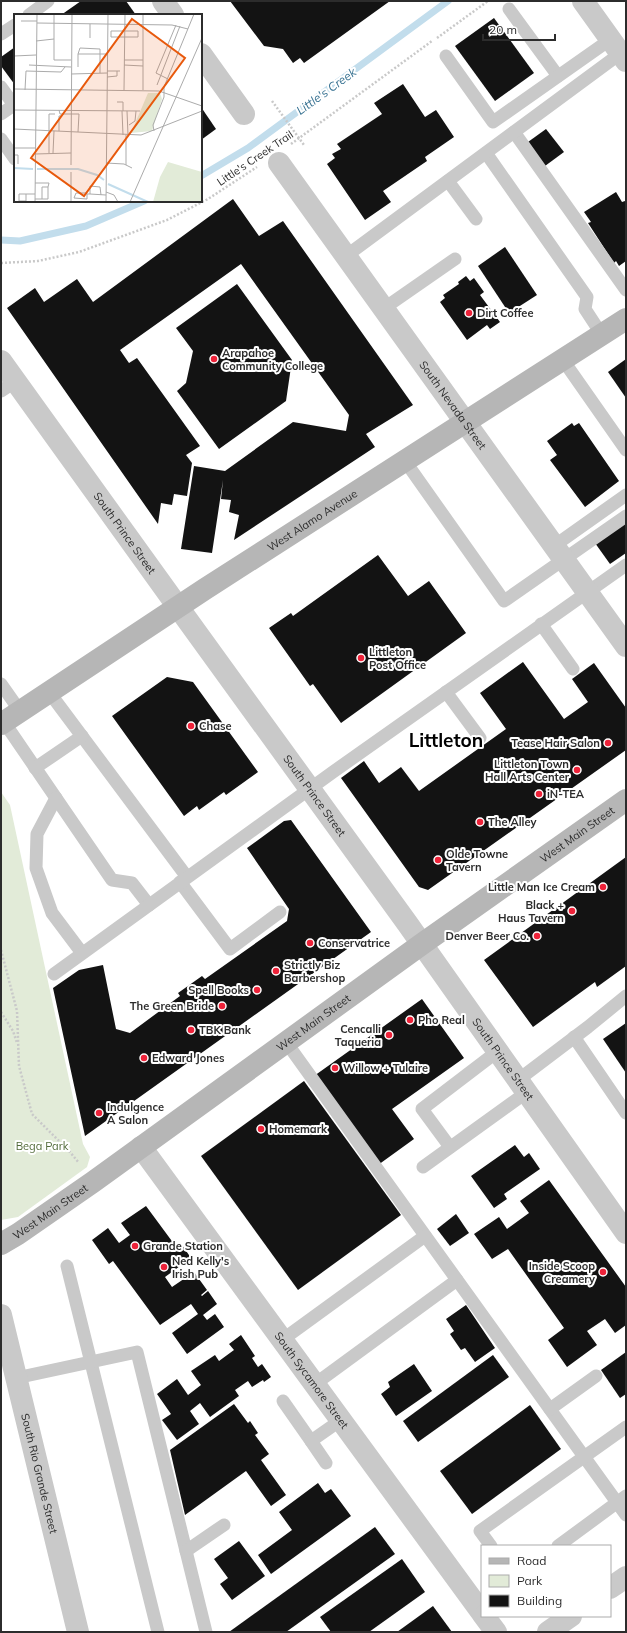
<svg xmlns="http://www.w3.org/2000/svg" width="627" height="1633" viewBox="0 0 627 1633" font-family="Mulish,sans-serif">
<rect width="100%" height="100%" fill="#fff"/>
<!-- green -->
<polygon fill="#e2ebd8" points="1,792 10,805 83,1144 90,1157 87,1167 18,1217 1,1220"/>
<g fill="none" stroke-linecap="round" stroke-linejoin="round">
<!-- stream -->
<g stroke="#c2ddec" stroke-width="7">
<polyline points="201,176 248,148 448,1"/>
<polyline points="1,240 20,241 86,226 144,201"/>
</g>
</g>
<!-- building -->
<g fill="#131313">
<polygon points="81,1 126,1 136,15 61,15"/>
<polygon points="230,1 390,1 304,63 300,58 293,63 283,49 264,46"/>
<polygon points="494,18 534,73 495,101 455,46"/>
<polygon points="15,47 15,85 1,66 1,57"/>
<polygon points="403,84 425,117 436,110 454,137 425,157 427,161 383,191 391,202 365,220 327,164 335,158 332,154 341,149 337,144 382,114 374,103"/>
<polygon points="201,107 216,129 201,140"/>
<polygon points="546,129 564,152 545,166 528,142"/>
<polygon points="616,192 622,202 625,201 626,202 626,261 619,266 616,261 614,263 588,223 591,222 584,212"/>
<polygon points="233,199 259,236 283,221 413,405 366,434 375,447 234,540 239,515 229,512 231,500 221,499 223,480 212,553 181,549 194,466 225,471 293,422 346,431 349,415 241,264 120,350 129,363 137,358 200,446 186,455 192,463 187,496 174,494 172,505 161,503 158,524 7,308 35,288 44,302 77,279 93,302"/>
<polygon points="505,247 537,295 509,313 478,266"/>
<polygon points="466,276 470,281 474,278 484,292 480,295 500,322 490,329 487,325 467,340 440,302 445,298 443,295 459,284 458,282"/>
<polygon points="237,284 292,360 286,401 219,449 177,391 186,383 193,351 176,328"/>
<polygon points="626,359 626,398 608,372"/>
<polygon points="572,423 574,426 579,423 619,481 585,507 550,460 557,455 547,441"/>
<polygon points="626,521 626,553 610,564 595,543"/>
<polygon points="378,555 408,596 429,581 466,633 341,723 313,684 310,686 269,628 291,613 293,616"/>
<polygon points="523,662 564,719 588,702 572,679 594,663 626,708 626,750 428,890 419,887 341,778 364,761 379,783 401,767 419,791 506,729 480,693"/>
<polygon points="167,677 193,682 258,772 226,795 224,792 199,810 197,806 184,816 112,716"/>
<polygon points="291,820 371,932 85,1136 53,988 79,970 103,965 116,1029 130,1033 180,996 178,993 202,976 205,979 287,921 289,909 247,848 284,821"/>
<polygon points="626,857 626,966 597,987 595,982 533,1027 484,960"/>
<polygon points="422,999 464,1058 392,1109 414,1139 378,1165 314,1076"/>
<polygon points="626,1023 626,1073 603,1039"/>
<polygon points="304,1081 401,1215 298,1290 201,1156"/>
<polygon points="515,1145 524,1157 529,1153 540,1169 504,1194 507,1199 494,1208 471,1176"/>
<polygon points="549,1180 626,1287 626,1325 615,1333 605,1319 587,1331 597,1345 567,1367 548,1340 564,1328 508,1249 492,1259 474,1234 499,1217 507,1229 529,1213 520,1201"/>
<polygon points="146,1206 177,1248 182,1245 191,1258 165,1277 172,1287 194,1272 207,1290 201,1295 202,1296 208,1291 217,1304 203,1315 207,1320 215,1314 224,1327 187,1354 172,1333 198,1314 191,1304 160,1325 113,1261 109,1264 92,1240 108,1228 119,1243 130,1235 121,1223"/>
<polygon points="456,1214 469,1233 450,1246 437,1229"/>
<polygon points="466,1305 495,1348 475,1362 465,1348 461,1350 450,1334 454,1331 446,1319"/>
<polygon points="241,1335 255,1356 252,1358 258,1367 262,1364 271,1377 264,1382 263,1380 252,1387 248,1381 235,1390 239,1396 210,1417 200,1403 190,1411 199,1424 177,1440 162,1420 171,1414 157,1394 177,1379 188,1395 201,1385 191,1371 215,1355 219,1361 234,1350 229,1344"/>
<polygon points="626,1352 626,1394 620,1398 601,1370"/>
<polygon points="493,1355 509,1377 418,1442 403,1421"/>
<polygon points="414,1364 432,1391 396,1416 381,1394 390,1387 388,1382"/>
<polygon points="234,1404 248,1423 250,1421 258,1433 255,1435 269,1454 261,1460 286,1495 271,1506 246,1471 185,1515 170,1450"/>
<polygon points="530,1405 561,1449 472,1514 440,1471"/>
<polygon points="318,1483 325,1493 331,1489 351,1516 271,1574 258,1555 292,1530 279,1512"/>
<polygon points="375,1527 395,1554 286,1632 229,1632"/>
<polygon points="239,1541 265,1576 232,1600 220,1584 228,1578 214,1559"/>
<polygon points="402,1559 425,1592 369,1632 331,1632 320,1617"/>
<polygon points="433,1606 452,1632 397,1632"/>
</g>
<g fill="none" stroke-linecap="round" stroke-linejoin="round">
<!-- path -->
<g stroke="#c9c9c9" stroke-width="2.5" stroke-dasharray="2 2" stroke-linecap="butt">
<polyline points="437,38 488,1"/>
<polyline points="291,144 432,41"/>
<polyline points="1,263 38,261 79,252 167,220 208,199 257,167"/>
<polyline points="1,950 17,1011 19,1066 32,1114 70,1152 79,1163"/>
<polyline points="1,1012 13,1031 17,1043"/>
</g>
<!-- service -->
<g stroke="#c9c9c9" stroke-width="13">
<polyline points="509,9 558,76"/>
<polyline points="29,15 48,1"/>
<polyline points="1,34 15,25"/>
<polyline points="446,56 493,122 611,39"/>
<polyline points="1,87 14,105 1,114"/>
<polyline points="514,132 626,290"/>
<polyline points="1,139 15,159"/>
<polyline points="486,153 587,297 585,309 602,335"/>
<polyline points="448,181 476,219"/>
<polyline points="346,256 621,53"/>
<polyline points="383,309 455,259"/>
<polyline points="563,360 626,450"/>
<polyline points="1,391 16,381"/>
<polyline points="405,461 504,601 626,516"/>
<polyline points="554,546 626,495"/>
<polyline points="541,624 573,669"/>
<polyline points="1,684 20,711"/>
<polyline points="49,692 187,877"/>
<polyline points="446,692 480,738"/>
<polyline points="4,722 112,880 132,883 149,905"/>
<polyline points="35,768 82,736"/>
<polyline points="56,798 37,834 36,868 52,913 82,953"/>
<polyline points="180,882 230,949 280,912"/>
<polyline points="54,974 333,772 626,565"/>
<polyline points="574,1037 626,1113"/>
<polyline points="286,1042 626,1515"/>
<polyline points="518,1080 588,1027 626,996"/>
<polyline points="450,1147 422,1109 498,1051"/>
<polyline points="423,1167 527,1092"/>
<polyline points="67,1266 158,1632"/>
<polyline points="282,1340 425,1236"/>
<polyline points="16,1378 137,1352 206,1632"/>
<polyline points="315,1384 457,1280"/>
<polyline points="283,1401 311,1441 341,1420"/>
<polyline points="550,1409 596,1376"/>
<polyline points="311,1441 326,1463"/>
<polyline points="491,1546 480,1531 626,1427"/>
<polyline points="558,1546 626,1496"/>
<polyline points="186,1551 224,1525"/>
</g>
<!-- minor -->
<g stroke="#c9c9c9" stroke-width="22">
<polyline points="163,1 173,15"/>
<polyline points="583,1 626,61"/>
<polyline points="201,54 244,114"/>
<path id="s1" d="M279,163l347,483"/>
<path id="s2" d="M141,1147l341,466"/>
<path id="s3" d="M1,1315l77,317"/>
<polyline points="610,1588 626,1577"/>
<polyline points="484,1616 496,1632"/>
<polyline points="548,1632 571,1616"/>
</g>
<!-- tertiary -->
<path stroke="#c9c9c9" stroke-width="22" id="s4" d="M1,361l177,246 229,316 219,310"/>
<!-- secondary -->
<g stroke="#b6b6b6" stroke-width="22">
<path id="s5" d="M1,724l204,-135 421,-270"/>
<path id="s6" d="M1,1244l17,-10 75,-52 329,-238 204,-144"/>
</g>
<!-- path-bridge -->
<polyline stroke="#c9c9c9" stroke-width="2.5" stroke-dasharray="2 2" stroke-linecap="butt" points="272,101 304,145"/>
</g>
<!-- markers -->
<g fill="#ee2239" stroke="#fff" stroke-width="1.5">
<circle cx="469" cy="313" r="4"/>
<circle cx="214" cy="359" r="4"/>
<circle cx="361" cy="658" r="4"/>
<circle cx="191" cy="726" r="4"/>
<circle cx="608" cy="743" r="4"/>
<circle cx="577" cy="770" r="4"/>
<circle cx="539" cy="794" r="4"/>
<circle cx="480" cy="822" r="4"/>
<circle cx="438" cy="860" r="4"/>
<circle cx="603" cy="887" r="4"/>
<circle cx="572" cy="911" r="4"/>
<circle cx="537" cy="936" r="4"/>
<circle cx="310" cy="943" r="4"/>
<circle cx="276" cy="971" r="4"/>
<circle cx="257" cy="990" r="4"/>
<circle cx="222" cy="1006" r="4"/>
<circle cx="410" cy="1020" r="4"/>
<circle cx="191" cy="1030" r="4"/>
<circle cx="389" cy="1035" r="4"/>
<circle cx="144" cy="1058" r="4"/>
<circle cx="335" cy="1068" r="4"/>
<circle cx="99" cy="1113" r="4"/>
<circle cx="261" cy="1129" r="4"/>
<circle cx="135" cy="1246" r="4"/>
<circle cx="164" cy="1267" r="4"/>
<circle cx="603" cy="1272" r="4"/>
</g>
<g text-anchor="middle" dominant-baseline="central" stroke-width="4" stroke-linejoin="round" paint-order="stroke">
<!-- street labels -->
<g font-size="11" fill="#2c2c2c" stroke="#fff">
<text transform="translate(255 158) rotate(-34)">Little's Creek Trail</text>
<text stroke="none"><textPath href="#s1" startOffset="298">South Nevada Street</textPath></text>
<text stroke="none"><textPath href="#s5" startOffset="372">West Alamo Avenue</textPath></text>
<text stroke="none"><textPath href="#s4" startOffset="212">South Prince Street</textPath></text>
<text stroke="none"><textPath href="#s4" startOffset="536">South Prince Street</textPath></text>
<text stroke="none"><textPath href="#s6" startOffset="707">West Main Street</textPath></text>
<text stroke="none"><textPath href="#s6" startOffset="383">West Main Street</textPath></text>
<text stroke="none"><textPath href="#s4" startOffset="860">South Prince Street</textPath></text>
<text stroke="none"><textPath href="#s6" startOffset="59">West Main Street</textPath></text>
<text stroke="none"><textPath href="#s2" startOffset="289">South Sycamore Street</textPath></text>
<text stroke="none"><textPath href="#s3" startOffset="163">South Rio Grande Street</textPath></text>
</g>
<!-- poi labels -->
<g font-size="11" font-weight="bold" fill="#2c2c2c" stroke="#fff" text-anchor="start">
<text x="477" y="313">Dirt Coffee</text>
<text x="222" y="353">Arapahoe<tspan x="222" dy="13">Community College</tspan></text>
<text x="369" y="652">Littleton<tspan x="369" dy="13">Post Office</tspan></text>
<text x="199" y="726">Chase</text>
<text x="600" y="743" text-anchor="end">Tease Hair Salon</text>
<text x="569" y="764" text-anchor="end">Littleton Town<tspan x="569" dy="13">Hall Arts Center</tspan></text>
<text x="547" y="794">iN-TEA</text>
<text x="488" y="822">The Alley</text>
<text x="446" y="854">Olde Towne<tspan x="446" dy="13">Tavern</tspan></text>
<text x="595" y="887" text-anchor="end">Little Man Ice Cream</text>
<text x="564" y="905" text-anchor="end">Black +<tspan x="564" dy="13">Haus Tavern</tspan></text>
<text x="529" y="936" text-anchor="end">Denver Beer Co.</text>
<text x="318" y="943">Conservatrice</text>
<text x="284" y="965">Strictly Biz<tspan x="284" dy="13">Barbershop</tspan></text>
<text x="249" y="990" text-anchor="end">Spell Books</text>
<text x="214" y="1006" text-anchor="end">The Green Bride</text>
<text x="418" y="1020">Pho Real</text>
<text x="381" y="1029" text-anchor="end">Cencalli<tspan x="381" dy="13">Taqueria</tspan></text>
<text x="199" y="1030">TBK Bank</text>
<text x="152" y="1058">Edward Jones</text>
<text x="343" y="1068">Willow + Tulaire</text>
<text x="107" y="1107">Indulgence<tspan x="107" dy="13">A Salon</tspan></text>
<text x="269" y="1129">Homemark</text>
<text x="143" y="1246">Grande Station</text>
<text x="172" y="1261">Ned Kelly's<tspan x="172" dy="13">Irish Pub</tspan></text>
<text x="595" y="1266" text-anchor="end">Inside Scoop<tspan x="595" dy="13">Creamery</tspan></text>
</g>
<!-- park labels -->
<g font-size="11" fill="#506937" stroke="#fff">
<text x="42" y="1146">Bega Park</text>
</g>
<!-- water labels -->
<g font-size="12" font-style="italic" fill="#367191" stroke="#fff">
<text transform="translate(326 91) rotate(-36)">Little's Creek</text>
</g>
<!-- town labels -->
<g font-size="19" font-weight="bold" fill="#000" stroke="#fff">
<text x="446" y="740">Littleton</text>
</g>
</g>
<!-- overview -->
<g transform="translate(14 14)">
<rect width="188" height="188" fill="#fff"/>
<path d="M134,79h12l2,6 -10,32 -21,2zM154,148l34,10v30h-49l7,-25z" fill="#e2ebd8"/>
<path fill="none" stroke="#c2ddec" stroke-width="2" d="M0,154l19,1M23,155h41l19,6 7,5M94,170l40,18"/>
<path fill="none" stroke="#ababab" stroke-width="1" d="M40,0v46h17M129,0v76M7,7h16M23,9l135,2 16,4M97,17h27v6h-27zM76,24v-14M22,27l18,-2M64,40l2,-6 20,1v24M110,46h19M0,50v-8l22,-1M15,51l42,2M110,51l19,1M64,53v-13h29M93,57h13M57,60l36,-1M93,63l10,-1v-5M154,65l-12,-6 20,-48M143,71l23,-59M0,75l145,2 43,15M11,76l1,-19 35,1 4,-5M110,76l1,-76M103,88h6v9M0,96l126,1M45,96l1,4h19l-1,18M108,97l1,24M113,97l1,24M115,111l6,-4 1,-10M0,115l127,6 61,-24M45,117v-15h3M140,117l-1,-6 11,-28v-10l30,-73M0,134h21M35,139v-39h6M39,139l1,-22M21,140l36,-1M0,141h4v9M92,149l18,1 8,4M57,151l1,-151M112,151v-30M21,169h14l-1,4M92,178l8,3 4,7M12,180v7h-7v-7h16M73,180v5l-13,-1 2,-5h10l1,1h3l16,1M76,180v-8l10,1 1,8M21,185h13v-12h-6v12M0,188v-19M21,188l2,-188M57,188v-30M92,188l2,-188M116,188l72,-164"/>
<path fill="#e8590c" fill-opacity="0.15" stroke="#e8590c" stroke-width="2" d="M118,5l53,39 -101,138 -53,-38z"/>
<rect width="188" height="188" fill="none" stroke="#2c2c2c" stroke-width="2"/>
</g>
<!-- border -->
<rect width="627" height="1633" fill="none" stroke="#2c2c2c" stroke-width="4"/>
<!-- legend -->
<rect x="481" y="1545" width="130" height="72" fill="#ffffff" stroke="#ababab"/>
<rect x="489" y="1558" width="20" height="6" fill="#b6b6b6" stroke="#ababab"/>
<text x="517" y="1565" font-size="12" fill="#2c2c2c">Road</text>
<rect x="489" y="1575" width="20" height="12" fill="#e2ebd8" stroke="#ababab"/>
<text x="517" y="1585" font-size="12" fill="#2c2c2c">Park</text>
<rect x="489" y="1595" width="20" height="12" fill="#131313" stroke="#ababab"/>
<text x="517" y="1605" font-size="12" fill="#2c2c2c">Building</text>
<!-- scale -->
<path d="M483 34v6h72v-6" fill="none" stroke="#2c2c2c" stroke-width="2"/>
<text x="489" y="34" font-size="12" fill="#2c2c2c" stroke="#ffffff" stroke-width="3" paint-order="stroke">20 m</text>
</svg>
